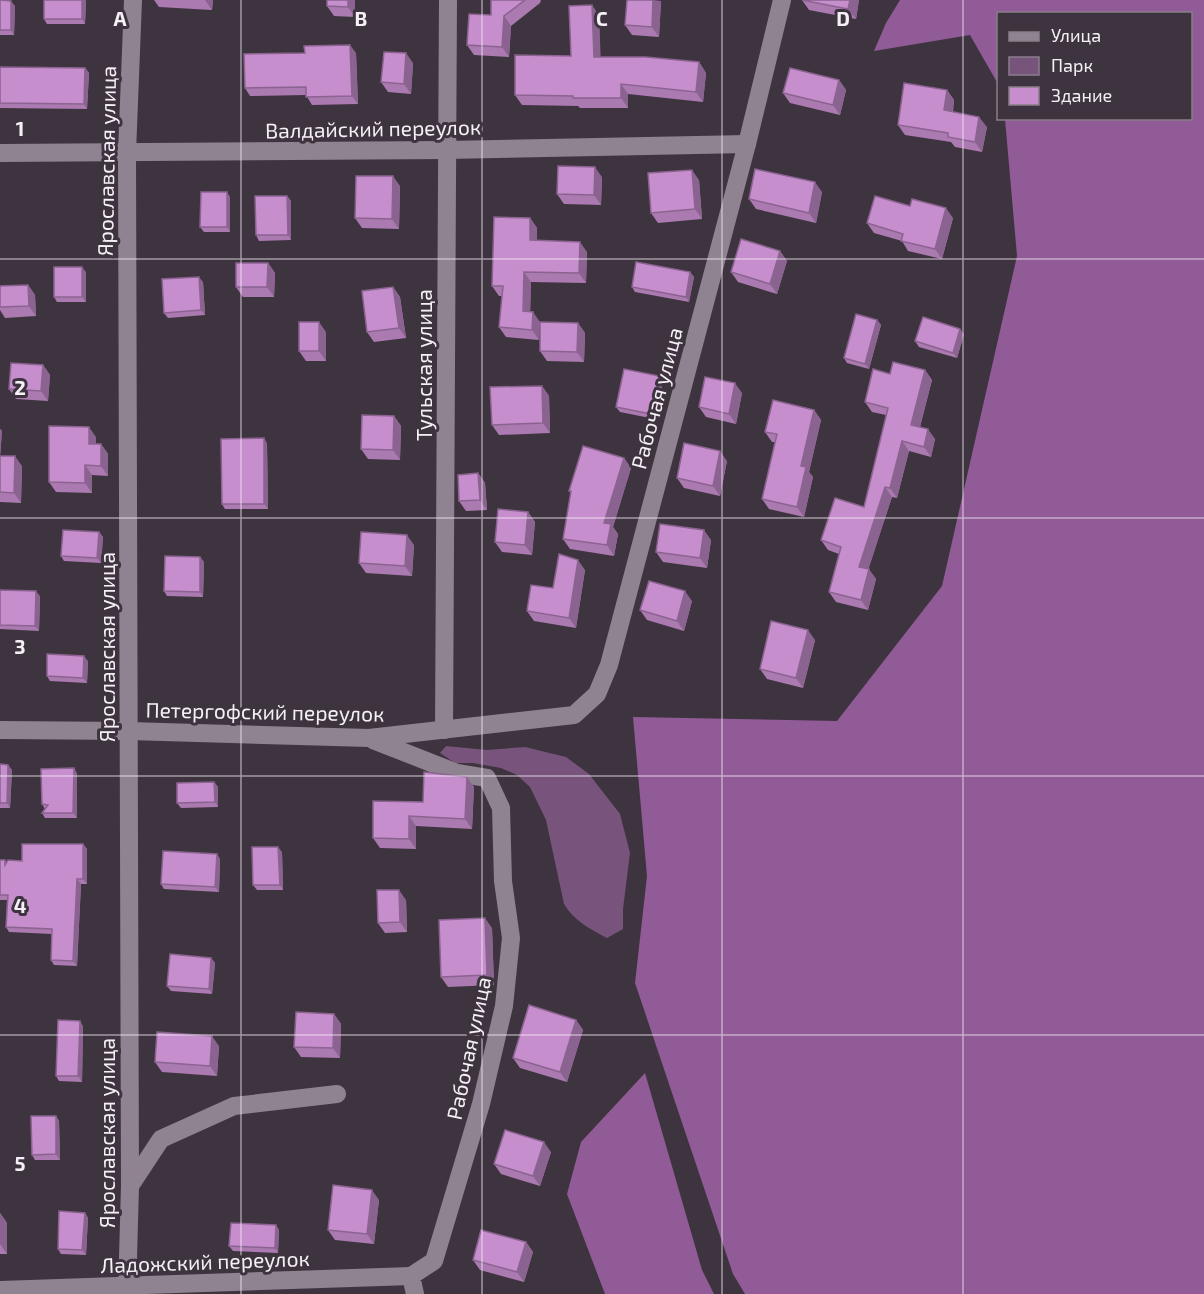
<svg xmlns="http://www.w3.org/2000/svg" width="1204" height="1294" viewBox="0 0 1204 1294" font-family="'Exo 2',sans-serif">
<rect width="100%" height="100%" fill="#3e343f"/>
<!-- green -->
<path fill="#78537c" d="M446,746l41,4 38,-3 41,10 23,17 31,40 10,39 -7,56v20l-16,9c-17,-9 -33,-17 -43,-34l-18,-84 -16,-33 -13,-12 -16,-7 -28,-5h-18l-15,-10z"/>
<!-- forest -->
<g fill="#915b98">
<polygon points="900,0 1204,0 1204,1294 745,1294 733,1274 635,983 647,876 633,717 837,721 942,586 1017,256 1005,119 1190,118 1190,14 998,14 998,84 970,35 874,51 886,23"/>
<polygon points="645,1073 702,1270 714,1294 605,1294 567,1194 581,1142"/>
</g>
<g fill="none" stroke-linecap="round" stroke-linejoin="round">
<!-- street -->
<g stroke="#908391" stroke-width="18">
<polyline points="0,153 446,150 747,144"/>
<polyline points="0,730 129,731 369,738 574,715 597,694 609,665 747,144 782,0"/>
<polyline points="444,730 448,0"/>
<polyline points="373,740 457,773 487,778 501,808 503,881 511,938 504,1006 481,1104 434,1261 411,1276 415,1294"/>
<polyline points="130,1186 161,1139 234,1106 337,1094"/>
<polyline points="0,1290 411,1276"/>
<polyline points="127,1294 130,1186 127,153 133,0"/>
</g>
</g>
<!-- wall -->
<g fill="#ab7ab0">
<polygon points="0,0 15,6 14,35 0,35"/>
<polygon points="44,0 86,0 85,24 47,24 44,19"/>
<polygon points="154,0 213,0 212,10 159,7"/>
<polygon points="355,0 355,17 334,16 327,6"/>
<polygon points="491,0 541,0 540,3 511,26 509,57 474,55 467,45 491,15"/>
<polygon points="802,0 859,0 856,19 809,10"/>
<polygon points="661,1 659,37 632,35 625,25"/>
<polygon points="599,15 600,57 699,62 706,73 703,102 628,94 628,108 580,108 578,106 522,105 515,95 571,56"/>
<polygon points="356,53 358,104 312,105 306,95 250,96 245,88"/>
<polygon points="413,63 411,94 388,92 381,82"/>
<polygon points="0,67 85,68 89,73 87,109 0,108"/>
<polygon points="839,80 846,90 840,115 790,103 783,93"/>
<polygon points="947,90 954,100 953,112 987,127 982,152 955,147 951,142 905,135 898,125"/>
<polygon points="602,177 601,205 564,204 557,194"/>
<polygon points="699,180 702,219 658,223 651,213"/>
<polygon points="400,186 399,229 362,228 355,218"/>
<polygon points="822,192 816,223 756,209 749,199"/>
<polygon points="287,196 291,201 291,240 259,241 256,235"/>
<polygon points="230,197 230,232 204,232 200,227"/>
<polygon points="910,206 953,218 942,259 908,251 902,241 874,233 867,223"/>
<polygon points="530,218 537,228 537,240 587,252 586,283 531,282 530,312 539,340 506,337 499,327 502,296 499,296 492,286"/>
<polygon points="780,251 787,261 777,294 738,282 731,272"/>
<polygon points="268,263 275,273 274,297 243,297 236,287"/>
<polygon points="86,272 86,302 57,302 54,297"/>
<polygon points="690,272 694,277 689,302 635,292 632,287"/>
<polygon points="203,282 205,315 168,318 164,313"/>
<polygon points="28,285 35,295 36,316 5,318 0,310 0,286"/>
<polygon points="393,287 400,297 406,338 374,342 367,332"/>
<polygon points="877,320 881,325 869,369 847,363 844,358"/>
<polygon points="578,323 585,333 584,362 547,361 540,351"/>
<polygon points="326,332 326,361 306,361 299,351"/>
<polygon points="964,334 957,358 919,347 915,341"/>
<polygon points="43,365 50,375 48,401 16,399 9,389"/>
<polygon points="925,370 932,380 920,427 935,439 931,457 909,451 897,498 892,497 868,569 876,579 868,610 836,602 829,592 839,554 828,550 821,540 864,507 886,415 872,412 865,402 890,374"/>
<polygon points="663,381 655,419 620,412 616,407"/>
<polygon points="542,386 549,396 550,433 499,435 492,425"/>
<polygon points="742,393 736,424 706,417 699,407"/>
<polygon points="814,410 821,420 809,472 813,477 804,517 769,509 762,499 775,442 772,442 765,432"/>
<polygon points="394,416 401,426 400,460 368,459 361,449"/>
<polygon points="0,429 2,431 0,456 22,466 21,503 0,502"/>
<polygon points="96,437 96,444 101,444 108,454 108,476 92,475 92,493 56,492 49,482"/>
<polygon points="267,443 268,509 225,509 222,504"/>
<polygon points="624,458 631,468 613,527 618,534 614,556 570,549 563,539 571,493 569,491"/>
<polygon points="727,461 720,496 684,488 677,478"/>
<polygon points="478,473 485,483 487,510 466,511 459,501"/>
<polygon points="528,512 535,522 532,555 502,552 495,542"/>
<polygon points="99,532 103,537 101,563 64,561 61,556"/>
<polygon points="711,540 707,568 663,562 656,552"/>
<polygon points="414,545 412,576 366,573 359,563"/>
<polygon points="200,557 204,562 203,597 167,596 164,591"/>
<polygon points="585,570 576,628 534,621 527,611"/>
<polygon points="0,590 40,596 39,631 0,629"/>
<polygon points="692,601 684,631 647,620 640,610"/>
<polygon points="815,640 803,688 767,679 760,669"/>
<polygon points="88,661 87,683 50,681 47,676"/>
<polygon points="0,764 8,765 12,770 10,808 0,808"/>
<polygon points="74,768 77,774 77,818 45,818 42,813 45,809 42,804"/>
<polygon points="467,777 474,787 472,829 416,826 416,849 380,848 373,838 423,802"/>
<polygon points="214,782 218,787 218,807 181,808 177,803"/>
<polygon points="83,844 87,849 87,884 81,884 77,966 54,965 51,960 52,934 9,932 6,927 7,900 0,900 0,860 5,860 6,862 22,861"/>
<polygon points="282,852 283,890 257,890 253,885"/>
<polygon points="220,859 219,892 164,889 161,884"/>
<polygon points="406,900 407,932 385,933 378,923"/>
<polygon points="492,928 494,985 448,987 441,977"/>
<polygon points="211,958 215,963 212,994 171,991 167,986"/>
<polygon points="334,1014 341,1024 340,1058 301,1057 294,1047"/>
<polygon points="576,1020 583,1030 567,1082 520,1068 513,1058"/>
<polygon points="83,1026 82,1082 59,1081 56,1076"/>
<polygon points="219,1046 217,1076 162,1072 155,1062"/>
<polygon points="56,1116 59,1121 60,1160 35,1160 32,1155"/>
<polygon points="551,1152 540,1186 501,1174 494,1164"/>
<polygon points="379,1200 374,1244 335,1240 328,1230"/>
<polygon points="0,1213 7,1223 7,1254 0,1254"/>
<polygon points="85,1213 88,1218 86,1255 61,1254 58,1249"/>
<polygon points="276,1225 279,1230 278,1253 233,1251 229,1246"/>
<polygon points="526,1242 533,1252 524,1282 480,1270 473,1260"/>
</g>
<!-- shaded-wall -->
<g fill="#8b6390">
<polygon points="82,0 86,0 85,24 82,19"/>
<polygon points="205,0 213,0 212,10"/>
<polygon points="348,0 355,0 355,17 348,7"/>
<polygon points="653,0 661,1 659,37 652,27"/>
<polygon points="850,0 859,0 856,19 848,9"/>
<polygon points="11,1 15,6 14,35 11,30"/>
<polygon points="592,5 599,15 601,67 594,57"/>
<polygon points="504,16 511,26 509,57 502,47"/>
<polygon points="350,45 356,53 358,104 352,96"/>
<polygon points="406,53 413,63 411,94 404,84"/>
<polygon points="699,62 706,73 703,102 696,92"/>
<polygon points="85,68 89,73 87,109 84,104"/>
<polygon points="839,80 846,90 840,115 833,105"/>
<polygon points="621,84 628,94 628,108 621,98"/>
<polygon points="947,90 954,100 951,120 944,110"/>
<polygon points="979,117 987,127 982,152 975,142"/>
<polygon points="595,167 602,177 601,205 594,195"/>
<polygon points="692,170 699,180 702,219 695,209"/>
<polygon points="393,176 400,186 399,229 392,219"/>
<polygon points="815,182 822,192 816,223 809,213"/>
<polygon points="227,192 230,197 230,232 227,227"/>
<polygon points="287,196 291,201 291,240 288,235"/>
<polygon points="946,208 953,218 942,259 935,249"/>
<polygon points="530,218 537,228 537,250 530,240"/>
<polygon points="580,242 587,252 586,283 579,273"/>
<polygon points="780,251 787,261 777,294 770,284"/>
<polygon points="268,263 275,273 274,297 267,287"/>
<polygon points="82,267 86,272 86,302 82,297"/>
<polygon points="524,272 531,282 530,321 523,311"/>
<polygon points="690,272 694,277 689,302 686,297"/>
<polygon points="199,277 203,282 205,315 201,310"/>
<polygon points="28,285 35,295 36,316 29,306"/>
<polygon points="393,287 400,297 406,338 399,328"/>
<polygon points="533,312 540,322 539,340 532,330"/>
<polygon points="877,320 881,325 869,369 865,364"/>
<polygon points="319,322 326,332 326,361 319,351"/>
<polygon points="578,323 585,333 584,362 577,352"/>
<polygon points="960,329 964,334 957,358 953,353"/>
<polygon points="43,365 50,375 48,401 41,391"/>
<polygon points="925,370 932,380 918,435 911,425"/>
<polygon points="659,376 663,381 655,419 651,414"/>
<polygon points="735,383 742,393 736,424 729,414"/>
<polygon points="542,386 549,396 550,433 543,423"/>
<polygon points="814,410 821,420 809,472 813,477 804,517 797,507 801,466"/>
<polygon points="394,416 401,426 400,460 393,450"/>
<polygon points="89,427 96,437 96,454 89,444"/>
<polygon points="0,429 2,431 0,458"/>
<polygon points="928,429 935,439 931,457 924,447"/>
<polygon points="264,438 267,443 268,509 264,504"/>
<polygon points="902,441 909,451 897,498 890,488"/>
<polygon points="101,444 108,454 108,476 101,466"/>
<polygon points="720,451 727,461 720,496 713,486"/>
<polygon points="15,456 22,466 21,503 14,493"/>
<polygon points="624,458 631,468 613,527 618,534 614,556 607,545 604,523"/>
<polygon points="85,465 92,475 92,493 85,483"/>
<polygon points="478,473 485,483 487,510 480,500"/>
<polygon points="885,487 892,497 866,577 859,567"/>
<polygon points="528,512 535,522 532,555 525,545"/>
<polygon points="704,530 711,540 707,568 700,558"/>
<polygon points="99,532 103,537 101,563 97,558"/>
<polygon points="407,535 414,545 412,576 405,566"/>
<polygon points="200,557 204,562 203,597 200,592"/>
<polygon points="578,560 585,570 576,628 569,618"/>
<polygon points="869,569 876,579 868,610 861,600"/>
<polygon points="36,591 40,596 39,631 35,626"/>
<polygon points="685,591 692,601 684,631 677,621"/>
<polygon points="808,630 815,640 803,688 796,678"/>
<polygon points="84,656 88,661 87,683 83,678"/>
<polygon points="8,765 12,770 10,808 7,803"/>
<polygon points="74,768 77,774 77,818 73,813"/>
<polygon points="467,777 474,787 472,829 465,819"/>
<polygon points="214,782 218,787 218,807 215,802"/>
<polygon points="409,816 416,826 416,849 409,839"/>
<polygon points="83,844 87,849 87,884 83,879"/>
<polygon points="278,847 282,852 283,890 280,885"/>
<polygon points="217,854 220,859 219,892 215,887"/>
<polygon points="77,879 81,884 77,966 73,961"/>
<polygon points="399,890 406,900 407,932 400,922"/>
<polygon points="485,918 492,928 494,985 487,975"/>
<polygon points="211,958 215,963 212,994 209,989"/>
<polygon points="334,1014 341,1024 340,1058 333,1048"/>
<polygon points="576,1020 583,1030 567,1082 560,1072"/>
<polygon points="80,1021 83,1026 82,1082 78,1076"/>
<polygon points="212,1036 219,1046 217,1076 210,1066"/>
<polygon points="56,1116 59,1121 60,1160 56,1154"/>
<polygon points="544,1142 551,1152 540,1186 533,1176"/>
<polygon points="372,1190 379,1200 374,1244 367,1234"/>
<polygon points="0,1213 7,1223 7,1254 0,1244"/>
<polygon points="85,1213 88,1218 86,1255 82,1250"/>
<polygon points="276,1225 279,1230 278,1253 275,1248"/>
<polygon points="526,1242 533,1252 524,1282 517,1272"/>
</g>
<!-- building -->
<g fill="#c78ecd" stroke="#8b6390" stroke-width="1.5">
<polygon points="0,0 11,1 11,30 0,30"/>
<rect x="44" y="0" width="38" height="19"/>
<polygon points="327,0 348,0 348,7 327,6"/>
<polygon points="491,0 525,0 504,16 502,47 467,45 469,14 491,15"/>
<polygon points="627,0 653,0 652,27 625,25"/>
<polygon points="802,0 850,0 848,9"/>
<polygon points="592,5 594,57 646,57 699,62 696,92 621,84 621,98 573,98 573,96 515,95 515,55 571,56 569,6"/>
<polygon points="350,45 352,96 306,97 306,87 245,88 244,54 305,53 304,46"/>
<polygon points="384,52 406,53 404,84 381,82"/>
<polygon points="0,67 85,68 84,104 0,103"/>
<polygon points="790,68 839,80 833,105 783,93"/>
<polygon points="904,83 947,90 944,110 979,117 975,142 948,137 948,133 898,125"/>
<polygon points="558,166 595,167 594,195 557,194"/>
<polygon points="755,169 815,182 809,213 749,199"/>
<polygon points="692,170 695,209 651,213 648,173"/>
<polygon points="356,176 393,176 392,219 355,218"/>
<polygon points="201,192 227,192 227,227 200,227"/>
<polygon points="255,196 287,196 288,235 256,235"/>
<polygon points="875,196 910,206 912,199 946,208 935,249 901,241 903,234 867,223"/>
<polygon points="494,217 530,218 530,240 580,242 579,273 524,272 523,311 533,312 532,330 499,327 503,286 492,286"/>
<polygon points="741,239 780,251 770,284 731,272"/>
<polygon points="636,262 690,272 686,297 632,287"/>
<polygon points="236,263 268,263 267,287 236,287"/>
<rect x="54" y="267" width="28" height="30"/>
<polygon points="199,277 201,310 164,313 162,279"/>
<polygon points="28,285 29,306 0,307 0,286"/>
<polygon points="393,287 399,328 367,332 362,291"/>
<polygon points="856,314 877,320 865,364 844,358"/>
<polygon points="923,317 960,329 953,353 915,341"/>
<rect x="299" y="322" width="20" height="29"/>
<polygon points="540,322 578,323 577,352 540,351"/>
<polygon points="893,362 925,370 911,425 928,429 924,447 902,441 890,488 885,487 859,567 869,569 861,600 829,592 841,547 821,540 835,498 864,507 888,408 865,402 873,369 890,374"/>
<polygon points="11,363 43,365 41,391 9,389"/>
<polygon points="624,369 659,376 651,414 616,407"/>
<polygon points="705,377 735,383 729,414 699,407"/>
<polygon points="542,386 543,423 492,425 490,387"/>
<polygon points="773,400 814,410 801,466 806,467 797,507 762,499 777,434 765,432"/>
<polygon points="362,415 394,416 393,450 361,449"/>
<polygon points="49,426 89,427 89,444 101,444 101,466 85,465 85,483 49,482"/>
<polygon points="264,438 264,504 222,504 221,439"/>
<polygon points="684,443 720,451 713,486 677,478"/>
<polygon points="583,446 624,458 604,523 611,524 607,545 563,539 571,491 569,491"/>
<polygon points="0,456 15,456 14,493 0,492"/>
<polygon points="478,473 480,500 459,501 458,475"/>
<polygon points="498,509 528,512 525,545 495,542"/>
<polygon points="660,524 704,530 700,558 656,552"/>
<polygon points="63,530 99,532 97,558 61,556"/>
<polygon points="361,532 407,535 405,566 359,563"/>
<polygon points="559,554 578,560 569,618 527,611 531,585 553,588"/>
<polygon points="165,556 200,557 200,592 164,591"/>
<polygon points="649,581 685,591 677,621 640,610"/>
<polygon points="0,590 36,591 35,626 0,625"/>
<polygon points="771,621 808,630 796,678 760,669"/>
<polygon points="47,654 84,656 83,678 47,676"/>
<polygon points="0,764 8,765 7,803 0,803"/>
<polygon points="74,768 73,813 42,813 48,805 42,804 41,769"/>
<polygon points="424,772 467,777 465,819 409,816 409,839 373,838 373,801 423,802"/>
<polygon points="214,782 215,802 177,803 177,783"/>
<polygon points="22,844 83,844 83,879 77,879 73,961 51,960 52,929 6,927 8,895 0,895 0,860 5,860 5,865 8,860 22,861"/>
<polygon points="252,847 278,847 280,885 253,885"/>
<polygon points="163,851 217,854 215,887 161,884"/>
<polygon points="377,890 399,890 400,922 378,923"/>
<polygon points="485,918 487,975 441,977 439,920"/>
<polygon points="170,954 211,958 209,989 167,986"/>
<polygon points="529,1005 576,1020 560,1072 513,1058"/>
<polygon points="296,1012 334,1014 333,1048 294,1047"/>
<polygon points="58,1020 80,1021 78,1076 56,1076"/>
<polygon points="157,1032 212,1036 210,1066 155,1062"/>
<polygon points="31,1116 56,1116 56,1154 32,1155"/>
<polygon points="505,1130 544,1142 533,1176 494,1164"/>
<polygon points="333,1185 372,1190 367,1234 328,1230"/>
<polygon points="59,1211 85,1213 82,1250 58,1249"/>
<polygon points="231,1223 276,1225 275,1248 229,1246"/>
<polygon points="481,1230 526,1242 517,1272 473,1260"/>
</g>
<!-- grid -->
<path fill="none" stroke="#f6eff7" stroke-width="1.5" stroke-opacity="0.55" d="M241,0v1294M482,0v1294M722,0v1294M963,0v1294M0,259h1204M0,518h1204M0,776h1204M0,1035h1204"/>
<g text-anchor="middle" dominant-baseline="central" stroke-width="6" stroke-linejoin="round" paint-order="stroke">
<!-- street labels -->
<g font-size="21" fill="#f6eff7" stroke="#3e343f">
<text transform="translate(373 128) rotate(-1)">Валдайский переулок</text>
<text transform="translate(106 161) rotate(-89)">Ярославская улица</text>
<text transform="translate(423 365) rotate(-90)">Тульская улица</text>
<text transform="translate(656 398) rotate(-75)">Рабочая улица</text>
<text transform="translate(106 647) rotate(-90)">Ярославская улица</text>
<text transform="translate(265 711) rotate(1)">Петергофский переулок</text>
<text transform="translate(468 1048) rotate(-78)">Рабочая улица</text>
<text transform="translate(106 1133) rotate(-90)">Ярославская улица</text>
<text transform="translate(205 1261) rotate(-2)">Ладожский переулок</text>
</g>
</g>
<g font-size="20" text-anchor="middle" font-weight="bold" fill="#f6eff7" stroke="#3e343f" stroke-width="6" stroke-linejoin="round" paint-order="stroke">
<text x="120" y="26">A</text>
<text x="361" y="26">B</text>
<text x="602" y="26">C</text>
<text x="843" y="26">D</text>
<text x="20" y="136">1</text>
<text x="20" y="395">2</text>
<text x="20" y="654">3</text>
<text x="20" y="913">4</text>
<text x="20" y="1171">5</text>
</g>
<!-- legend -->
<rect x="997" y="12" width="195" height="108" fill="#3e343f" stroke="#887f89" stroke-width="1.5"/>
<rect x="1009" y="32" width="30" height="9" fill="#908391" stroke="#887f89" stroke-width="1.5"/>
<text x="1051" y="42" font-size="18" fill="#f6eff7">Улица</text>
<rect x="1009" y="57" width="30" height="18" fill="#78537c" stroke="#887f89" stroke-width="1.5"/>
<text x="1051" y="72" font-size="18" fill="#f6eff7">Парк</text>
<rect x="1009" y="87" width="30" height="18" fill="#c78ecd" stroke="#887f89" stroke-width="1.5"/>
<text x="1051" y="102" font-size="18" fill="#f6eff7">Здание</text>
</svg>
